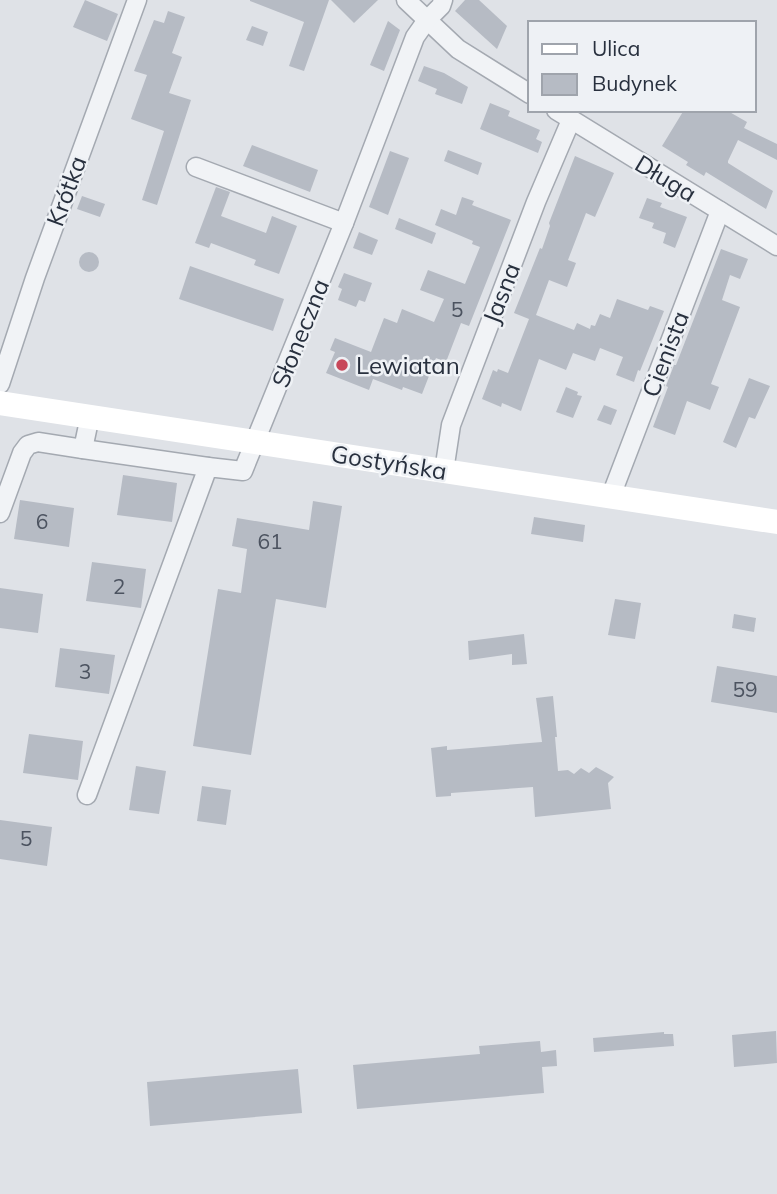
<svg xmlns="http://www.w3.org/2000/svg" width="777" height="1194" viewBox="0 0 777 1194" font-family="Mulish,sans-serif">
<rect width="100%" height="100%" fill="#dfe2e7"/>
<!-- building -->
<g fill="#b6bbc4">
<polygon points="85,0 118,14 107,41 73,27"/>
<polygon points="250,0 329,0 304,71 289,66 304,22 250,1"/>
<polygon points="331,0 378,0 354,23"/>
<polygon points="465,0 479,0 507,26 497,49 455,11"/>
<polygon points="168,11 185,17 172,53 182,57 169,93 191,100 157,205 142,200 164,131 131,119 147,75 134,71 154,20 164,23"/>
<polygon points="388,21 400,30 384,71 370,65"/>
<polygon points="252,26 268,32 263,46 246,40"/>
<polygon points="424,66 444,73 468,87 462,104 435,94 437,89 418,81"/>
<polygon points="490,103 510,111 508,116 540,130 536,139 542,142 538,153 480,129"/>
<polygon points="684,110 726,110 747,122 744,128 777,144 777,160 738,140 728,161 728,163 773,191 766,209 706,172 704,176 686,165 688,162 662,146"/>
<polygon points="252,145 318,170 310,192 243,166"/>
<polygon points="448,150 482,163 478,175 444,161"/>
<polygon points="390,151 409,158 388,215 369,207"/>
<polygon points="575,156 614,173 595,217 586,213 568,260 576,263 567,287 549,280 536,315 574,330 577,323 590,329 591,325 595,326 600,314 610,318 617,299 648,310 650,306 664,311 640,371 638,370 634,382 616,375 623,357 600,348 595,361 573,353 566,370 539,359 521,411 502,403 501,407 482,399 493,370 497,372 498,369 508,373 529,319 514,313 540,248 542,249 550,226 549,223"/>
<polygon points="216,187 230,192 221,216 266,233 272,216 297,226 279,274 254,265 256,260 211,243 209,248 195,243"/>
<polygon points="82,196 105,204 100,217 77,209"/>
<polygon points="462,197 474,201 472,205 511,220 469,326 461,323 446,362 436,358 422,394 403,387 402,390 373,379 369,390 326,373 335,352 330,350 335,338 371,352 384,318 397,323 402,309 434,322 444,299 420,290 428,270 465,284 480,247 472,244 473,241 435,225 441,209 456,215"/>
<polygon points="647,198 662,203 660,207 687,217 675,248 663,243 666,233 652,228 654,223 639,218"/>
<polygon points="399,218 436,233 432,244 395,229"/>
<polygon points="359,232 378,240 372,255 353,248"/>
<polygon points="721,249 748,259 740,279 730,275 722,300 740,307 711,384 719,387 710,410 687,401 675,435 653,427 668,387 666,386 674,365 676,365"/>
<circle cx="89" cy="262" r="10"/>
<polygon points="190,266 284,299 273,331 179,299"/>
<polygon points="344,273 372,283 365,302 359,300 356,307 338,300 342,289 338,287"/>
<polygon points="749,378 770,386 755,419 749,417 736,448 723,442"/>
<polygon points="566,387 578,392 577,395 582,396 573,418 556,412"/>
<polygon points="604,405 617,410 611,425 597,420"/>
<polygon points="123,475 177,483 172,522 117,515"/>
<polygon points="20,500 74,508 69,547 14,539"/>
<polygon points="313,501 342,506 326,608 276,599 251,755 193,746 218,589 241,593 247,549 232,546 237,518 309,530"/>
<polygon points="534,517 585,525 583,542 531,534"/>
<polygon points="92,562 146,569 141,608 86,601"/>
<polygon points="0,588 43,594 38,633 0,628"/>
<polygon points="615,599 641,603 635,639 608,635"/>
<polygon points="734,614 756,618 754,632 732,628"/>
<polygon points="524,634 527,664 512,665 512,654 469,660 468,641"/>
<polygon points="60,648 115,655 109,694 55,687"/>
<polygon points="717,666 777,676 777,713 711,702"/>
<polygon points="553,696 557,737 555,737 558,771 568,770 574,774 581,768 589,773 596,767 614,777 608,783 611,809 535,817 533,787 451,793 451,796 436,797 431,748 447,746 447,750 542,742 536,698"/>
<polygon points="29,734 83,741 78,780 23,773"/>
<polygon points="136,766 166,771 159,814 129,810"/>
<polygon points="202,786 231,790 226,825 197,821"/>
<polygon points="0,820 52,827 47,866 0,859"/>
<polygon points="776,1031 777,1063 734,1067 732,1035"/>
<polygon points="664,1032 664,1034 673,1034 674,1046 594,1052 593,1038"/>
<polygon points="540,1041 541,1052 556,1050 557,1066 542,1067 544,1093 357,1109 353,1065 480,1054 479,1046"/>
<polygon points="298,1069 302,1113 150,1126 147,1082"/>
</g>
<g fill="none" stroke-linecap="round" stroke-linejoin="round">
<!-- minor casing -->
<g stroke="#a4a9b1" stroke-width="21">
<g id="minor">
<polyline points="406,0 458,49 530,94"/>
<polyline points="556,110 777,246"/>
<polyline points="196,167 344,223"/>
<polyline points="0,384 35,278 137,0"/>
<polyline points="83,449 208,467"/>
<polyline points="444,471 451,425 536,202 571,120"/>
<polyline points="611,496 720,211"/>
<polyline points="0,513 22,453 28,445 38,442 83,449 90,416"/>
<polyline points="87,795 208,467 243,471 344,223 415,37 427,20 441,6 443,0"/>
</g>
</g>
<!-- minor -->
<use href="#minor" stroke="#f1f3f6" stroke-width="18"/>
<!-- secondary -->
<polyline stroke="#fff" stroke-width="24" points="0,403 777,522"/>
</g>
<!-- markers -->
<circle fill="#c8485a" stroke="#eef1f5" stroke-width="2.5" cx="342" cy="365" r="7"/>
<g text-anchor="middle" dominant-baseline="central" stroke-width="5" stroke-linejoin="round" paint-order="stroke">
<!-- number labels -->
<g font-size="21" fill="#4c5360">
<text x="457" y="309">5</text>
<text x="42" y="521">6</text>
<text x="270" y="541">61</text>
<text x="119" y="586">2</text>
<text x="85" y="671">3</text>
<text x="745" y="689">59</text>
<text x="26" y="838">5</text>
</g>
<!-- street labels -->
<g font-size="24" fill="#28303e" stroke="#eef1f5">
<text transform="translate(666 178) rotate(31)">Długa</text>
<text transform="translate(66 191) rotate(-70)">Krótka</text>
<text transform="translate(501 293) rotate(-69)">Jasna</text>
<text transform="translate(300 333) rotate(-68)">Słoneczna</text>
<text transform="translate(665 354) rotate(-69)">Cienista</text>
<text transform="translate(389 462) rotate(9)">Gostyńska</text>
</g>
<!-- poi labels -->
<g font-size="24" fill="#28303e" stroke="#eef1f5" text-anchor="start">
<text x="356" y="365">Lewiatan</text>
</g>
</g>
<!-- legend -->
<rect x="528" y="21" width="228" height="91" fill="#eef1f5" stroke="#9fa4ac" stroke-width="2"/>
<rect x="542" y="44" width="35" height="10" fill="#ffffff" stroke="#9fa4ac" stroke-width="2"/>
<text x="592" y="56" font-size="21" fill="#28303e">Ulica</text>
<rect x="542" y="74" width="35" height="21" fill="#b6bbc4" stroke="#9fa4ac" stroke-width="2"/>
<text x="592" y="91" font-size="21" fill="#28303e">Budynek</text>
</svg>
